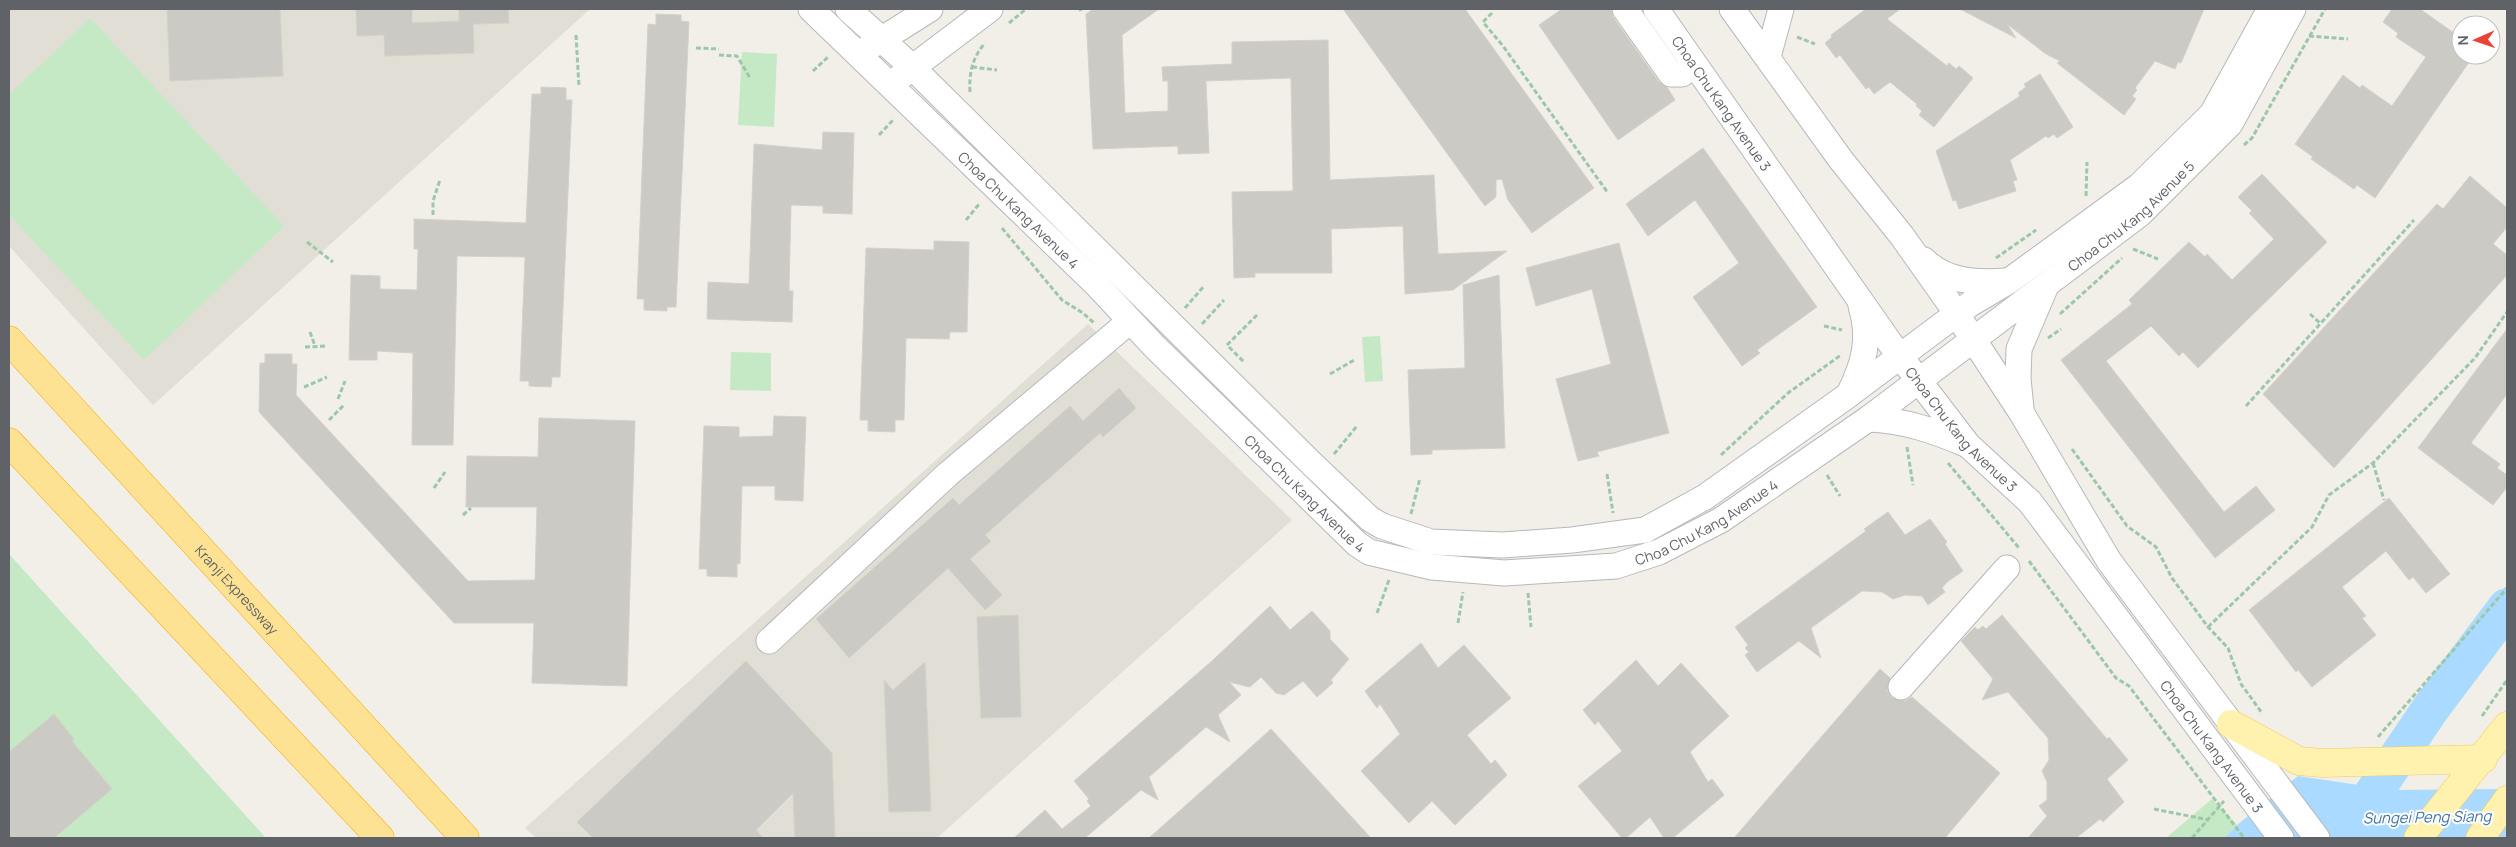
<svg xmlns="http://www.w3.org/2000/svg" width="2516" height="847" viewBox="0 0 2516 847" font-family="Manrope,sans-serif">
<rect width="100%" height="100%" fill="#f1efe8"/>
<!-- education -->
<g fill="#e1ded6">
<polygon points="9,9 590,9 153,405 9,246"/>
<polygon points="1088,324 1292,520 937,838 536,838 525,828"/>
</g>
<!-- green -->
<g fill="#c5e8c5">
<polygon points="90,18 284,226 144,360 9,215 9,95"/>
<polygon points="742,52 777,54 774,127 738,125"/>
<polygon points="1380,336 1383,381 1365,382 1362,337"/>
<polygon points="731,352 771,353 771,391 730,390"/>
<polygon points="9,554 266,838 9,838"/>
<polygon points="2212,799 2237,825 2224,838 2166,838"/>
</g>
<!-- water -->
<polygon fill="#aadaff" points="2298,776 2392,790 2507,789 2507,838 2224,838 2237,825"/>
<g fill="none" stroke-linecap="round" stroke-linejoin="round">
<!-- river -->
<polyline stroke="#aadaff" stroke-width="38" points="2358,816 2431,708 2507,607"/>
</g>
<!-- building -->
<g fill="#cccac5" stroke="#d6d1c6">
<polygon points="167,9 280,9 283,76 170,81"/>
<polygon points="356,9 412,9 412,23 459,21 459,9 508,9 509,23 473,24 474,53 385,56 384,35 357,36"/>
<polygon points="1093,9 1159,9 1122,35 1125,113 1168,111 1168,81 1163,81 1162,67 1232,64 1232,42 1328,40 1330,180 1434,175 1438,254 1507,251 1453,290 1405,294 1403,226 1331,229 1332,273 1255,273 1255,277 1234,278 1232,192 1293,191 1291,78 1206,81 1209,153 1178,154 1178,146 1093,149 1086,14"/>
<polygon points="1343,9 1465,9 1594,188 1532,233 1508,200 1502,179 1496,180 1496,197 1485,206"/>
<polygon points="1562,9 1611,9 1613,17 1659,82 1667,87 1675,100 1618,140 1539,25"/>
<polygon points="1866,9 1900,9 1887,19 1947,66 1949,63 1956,69 1959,66 1973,78 1934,127 1919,115 1922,111 1916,106 1917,104 1890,82 1874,94 1869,87 1866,89 1840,55 1836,58 1825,43 1832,37 1831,35"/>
<polygon points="1960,9 2204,9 2181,63 2178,62 2175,69 2155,61 2135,88 2137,90 2132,96 2136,99 2124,115 2057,63 2060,61 2046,54 2007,24 2016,38"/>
<polygon points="2392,9 2420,9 2461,38 2461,55 2474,55 2375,198 2357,185 2354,189 2311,159 2313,157 2295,144 2343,75 2360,88 2362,85 2392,106 2426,57 2396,37 2398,33 2383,22"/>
<polygon points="656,14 681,15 681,21 689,22 676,307 667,307 667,311 644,310 644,299 637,299 648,24 656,25"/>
<polygon points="2040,74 2073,127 2057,138 2054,134 2048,138 2046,136 2010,160 2017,180 2013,181 2016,191 1959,209 1956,200 1953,201 1936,151 2020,96 2018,93 2026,87 2024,84"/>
<polygon points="541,87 566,88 566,100 572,100 560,377 552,377 551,387 529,386 529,381 520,381 525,257 457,256 453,445 412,445 413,353 377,351 377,360 349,360 351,275 380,276 380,289 417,290 418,249 414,249 414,219 526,223 532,94 541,94"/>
<polygon points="823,132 854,133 852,214 823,213 823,206 791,205 789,291 793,291 792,322 707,319 708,282 749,284 754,144 822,150"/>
<polygon points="1703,148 1817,307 1757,350 1760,353 1742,366 1693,297 1739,263 1695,200 1648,236 1626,204"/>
<polygon points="2262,174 2327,242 2198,368 2183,352 2179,356 2151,326 2106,361 2224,512 2256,486 2275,510 2215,558 2061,360 2132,304 2129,300 2189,242 2205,257 2207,254 2232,280 2274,239 2249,213 2252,211 2238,197"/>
<polygon points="2470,176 2507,208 2507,227 2493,244 2507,255 2507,275 2334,468 2263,394 2437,204 2443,209"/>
<polygon points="934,241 969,242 967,332 950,332 949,339 906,338 904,420 895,420 895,432 868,431 868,420 860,420 866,248 934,250"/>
<polygon points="1619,243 1669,433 1597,452 1599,456 1578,461 1556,379 1611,364 1592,289 1536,306 1526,268"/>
<polygon points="1499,275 1505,448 1432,450 1432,454 1411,455 1408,370 1465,368 1463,285"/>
<polygon points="2507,329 2507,394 2471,443 2500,464 2497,468 2507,475 2507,487 2493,505 2418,448"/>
<polygon points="265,354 292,354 292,364 297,364 296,395 468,581 535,580 537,507 466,507 467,456 538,457 539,418 635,421 627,686 532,683 534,623 454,623 259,412 260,363 265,363"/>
<polygon points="1119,388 1136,408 1103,437 1100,433 985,535 991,541 970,559 1002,595 985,610 948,568 849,658 816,619 953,498 959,505 1070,406 1083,421"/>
<polygon points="774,416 806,417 803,501 775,500 775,486 742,486 740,564 737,564 737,577 707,576 707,569 699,569 704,426 739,427 739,437 773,436"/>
<polygon points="2389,498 2450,574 2426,593 2413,577 2409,580 2386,551 2342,587 2366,616 2362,618 2376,635 2312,687 2298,670 2296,672 2249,610"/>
<polygon points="1888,512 1905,535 1930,519 1947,542 1945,544 1963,571 1947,582 1942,588 1945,592 1928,605 1922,596 1905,595 1893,599 1882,592 1862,591 1811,628 1821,658 1799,641 1757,672 1745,655 1749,652 1745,648 1748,645 1735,627 1866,531 1864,529"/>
<polygon points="1270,606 1290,630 1312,611 1330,631 1330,639 1349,659 1331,680 1333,683 1317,697 1303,681 1284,695 1276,693 1261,677 1250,687 1229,682 1241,695 1218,715 1230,742 1206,727 1149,777 1158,800 1141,790 1085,838 1014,838 1045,810 1062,829 1091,806 1087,801 1089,799 1074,781 1213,660"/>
<polygon points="1018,615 1021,717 981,718 977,617"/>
<polygon points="2002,615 2107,739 2109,737 2128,760 2107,779 2124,802 2103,822 2100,819 2076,838 2028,838 2047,816 2039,806 2047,800 2047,782 2042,771 2049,760 2048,738 2008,692 1982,700 1993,679 1961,641 1975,627 1978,630 1983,626 1986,629"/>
<polygon points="1421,643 1438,668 1464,645 1511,698 1467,735 1491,764 1495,760 1507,775 1455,825 1432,801 1409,823 1361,771 1400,734 1380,704 1377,708 1365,691"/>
<polygon points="1636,660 1658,686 1681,663 1729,716 1690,752 1708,782 1712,779 1724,795 1673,838 1664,838 1650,817 1626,838 1622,838 1578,786 1622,751 1598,721 1595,725 1583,710"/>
<polygon points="746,661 832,753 835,838 795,838 793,793 756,830 763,838 593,838 577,822"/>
<polygon points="925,662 931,811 889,812 884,680 893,690"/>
<polygon points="1880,669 1890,678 1887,691 1892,698 1905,701 1912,697 2000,773 1945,838 1734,838"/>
<polygon points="54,714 74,739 72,741 112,789 54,838 9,838 9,752"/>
<polygon points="1271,729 1371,838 1149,838 1230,766"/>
</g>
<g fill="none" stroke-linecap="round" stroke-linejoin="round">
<!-- minor casing -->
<g stroke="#b5b8bc" stroke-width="27">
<g id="minor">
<path id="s1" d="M811,9l285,275 59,63 202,197 12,8 63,15 72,6 112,-7 43,-14 62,-32 147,-101 272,-205 90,-90 63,-115"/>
<polyline points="848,9 912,67 1311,463 1370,519 1382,526 1431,542 1503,545 1572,540 1645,530 1705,497 1847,396 1970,304 2009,281 2139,186 2212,114 2270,9"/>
<polyline points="1625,9 1671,74 1682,74 1694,65"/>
<path id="s2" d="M1656,9l234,334 78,102 62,57 251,336"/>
<polyline points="1732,9 1841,160 1902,236 1948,301 2021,412 2109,561 2317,838"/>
<polyline points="868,48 930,9"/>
<polyline points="1768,57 1781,9"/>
<polyline points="900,77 990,9"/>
<path d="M1924,260c22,22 52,23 81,21"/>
<path d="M1849,394c15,-30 22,-55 12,-88"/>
<polyline points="2021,408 2018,379 2019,349 2045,288"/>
<path d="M1868,419c36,1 67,12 100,26"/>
<polyline points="769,641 948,474 1130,321"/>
<polyline points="1901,687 2007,568"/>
</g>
</g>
<!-- major casing -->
<g stroke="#f2c960" stroke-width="29">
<g id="major">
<polyline points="2231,724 2299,761 2322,763 2483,759"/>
<polyline points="2418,838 2507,726"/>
<polyline points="2480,838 2507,800"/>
</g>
</g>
<!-- highway casing -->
<g stroke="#f9ab00" stroke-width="29">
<g id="highway">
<path id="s3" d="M9,340l456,498"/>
<polyline points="9,442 380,838"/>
</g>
</g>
<!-- path -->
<g stroke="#9cc7a9" stroke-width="3" stroke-dasharray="5 2.5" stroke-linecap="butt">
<polyline points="1080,9 1081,11"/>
<polyline points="1492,13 1483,22 1503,46 1608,193"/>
<polyline points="1009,23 1026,9"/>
<polyline points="576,35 579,87"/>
<polyline points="2309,36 2348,39"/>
<polyline points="1797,37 1815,44"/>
<polyline points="696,48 719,49"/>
<polyline points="719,55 737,56 750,78"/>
<polyline points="972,67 997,70"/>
<polyline points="813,71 828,57"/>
<path d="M970,92c-1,-19 2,-34 15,-49"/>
<polyline points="879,135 894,119"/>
<polyline points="2244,145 2252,138 2325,9"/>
<polyline points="2086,196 2087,162"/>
<polyline points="433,215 433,201 440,180"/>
<polyline points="966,220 980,203"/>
<polyline points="1002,228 1062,300 1083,313 1094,323"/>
<polyline points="307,242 333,262"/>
<polyline points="2133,249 2158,259"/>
<polyline points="1996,258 2036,230"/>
<polyline points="1185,308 1204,286"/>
<polyline points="2060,314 2122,258"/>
<polyline points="2310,314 2320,323"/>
<polyline points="1202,324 1224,300"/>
<polyline points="1824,326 1842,330"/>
<polyline points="310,332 315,346"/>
<polyline points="2048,338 2061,329"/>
<polyline points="1227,345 1257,315"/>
<polyline points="305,347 326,346"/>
<polyline points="1229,347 1244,362"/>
<polyline points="1330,374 1356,359"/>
<polyline points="304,387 327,377"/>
<polyline points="338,399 345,381"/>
<polyline points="2246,406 2414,220"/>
<polyline points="329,420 344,405"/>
<polyline points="1907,447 1913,485"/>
<polyline points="2072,449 2127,526 2156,547 2172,578 2208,627 2228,648 2241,684 2262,713"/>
<polyline points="1334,454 1357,426"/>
<polyline points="1721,455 1788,393 1841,355"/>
<polyline points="1948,463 2019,548"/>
<polyline points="2373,463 2384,500"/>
<polyline points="1607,474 1613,513"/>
<polyline points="1827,475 1840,496"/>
<polyline points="434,488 445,472"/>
<polyline points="1411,514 1420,478"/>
<polyline points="463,515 471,508"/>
<polyline points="2029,561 2116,678 2129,686 2244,838"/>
<polyline points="1528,593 1531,627"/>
<polyline points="1377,613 1389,580"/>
<polyline points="1458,623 1463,592"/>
<polyline points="2208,627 2312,527 2329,495 2373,463 2475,358 2507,312"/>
<polyline points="2482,716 2507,680"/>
<polyline points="2378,737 2507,588"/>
<polyline points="2154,809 2209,820"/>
<polyline points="2192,838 2224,801"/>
</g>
<!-- minor -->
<use href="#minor" stroke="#fff" stroke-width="25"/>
<!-- major -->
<use href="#major" stroke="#fff2af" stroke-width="28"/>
<!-- highway -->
<use href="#highway" stroke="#fde293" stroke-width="28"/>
</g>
<g text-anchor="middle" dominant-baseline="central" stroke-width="4" stroke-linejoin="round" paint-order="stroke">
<!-- street labels -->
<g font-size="14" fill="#5f6368" stroke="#fff">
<text stroke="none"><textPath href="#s2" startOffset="115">Choa Chu Kang Avenue 3</textPath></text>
<text stroke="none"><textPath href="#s1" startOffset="289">Choa Chu Kang Avenue 4</textPath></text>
<text stroke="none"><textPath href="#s1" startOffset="1654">Choa Chu Kang Avenue 5</textPath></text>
<text stroke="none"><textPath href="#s2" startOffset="520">Choa Chu Kang Avenue 3</textPath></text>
<text stroke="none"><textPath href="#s1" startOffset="692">Choa Chu Kang Avenue 4</textPath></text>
<text stroke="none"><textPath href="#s1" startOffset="1129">Choa Chu Kang Avenue 4</textPath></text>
<text stroke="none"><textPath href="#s3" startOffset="338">Kranji Expressway</textPath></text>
<text stroke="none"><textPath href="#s2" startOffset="925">Choa Chu Kang Avenue 3</textPath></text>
</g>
<!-- water labels -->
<g font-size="15" font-style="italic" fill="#4174aa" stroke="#fff">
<text transform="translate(2427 817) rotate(-1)">Sungei Peng Siang</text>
</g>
</g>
<!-- border -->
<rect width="2516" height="847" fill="none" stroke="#5f6368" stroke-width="20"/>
<!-- north arrow -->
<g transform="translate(2476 40) rotate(268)"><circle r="24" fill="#ffffff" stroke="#bfc1c3"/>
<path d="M0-4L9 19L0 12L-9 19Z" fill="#ea4335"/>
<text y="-8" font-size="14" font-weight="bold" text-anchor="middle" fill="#5f6368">N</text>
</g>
</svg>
